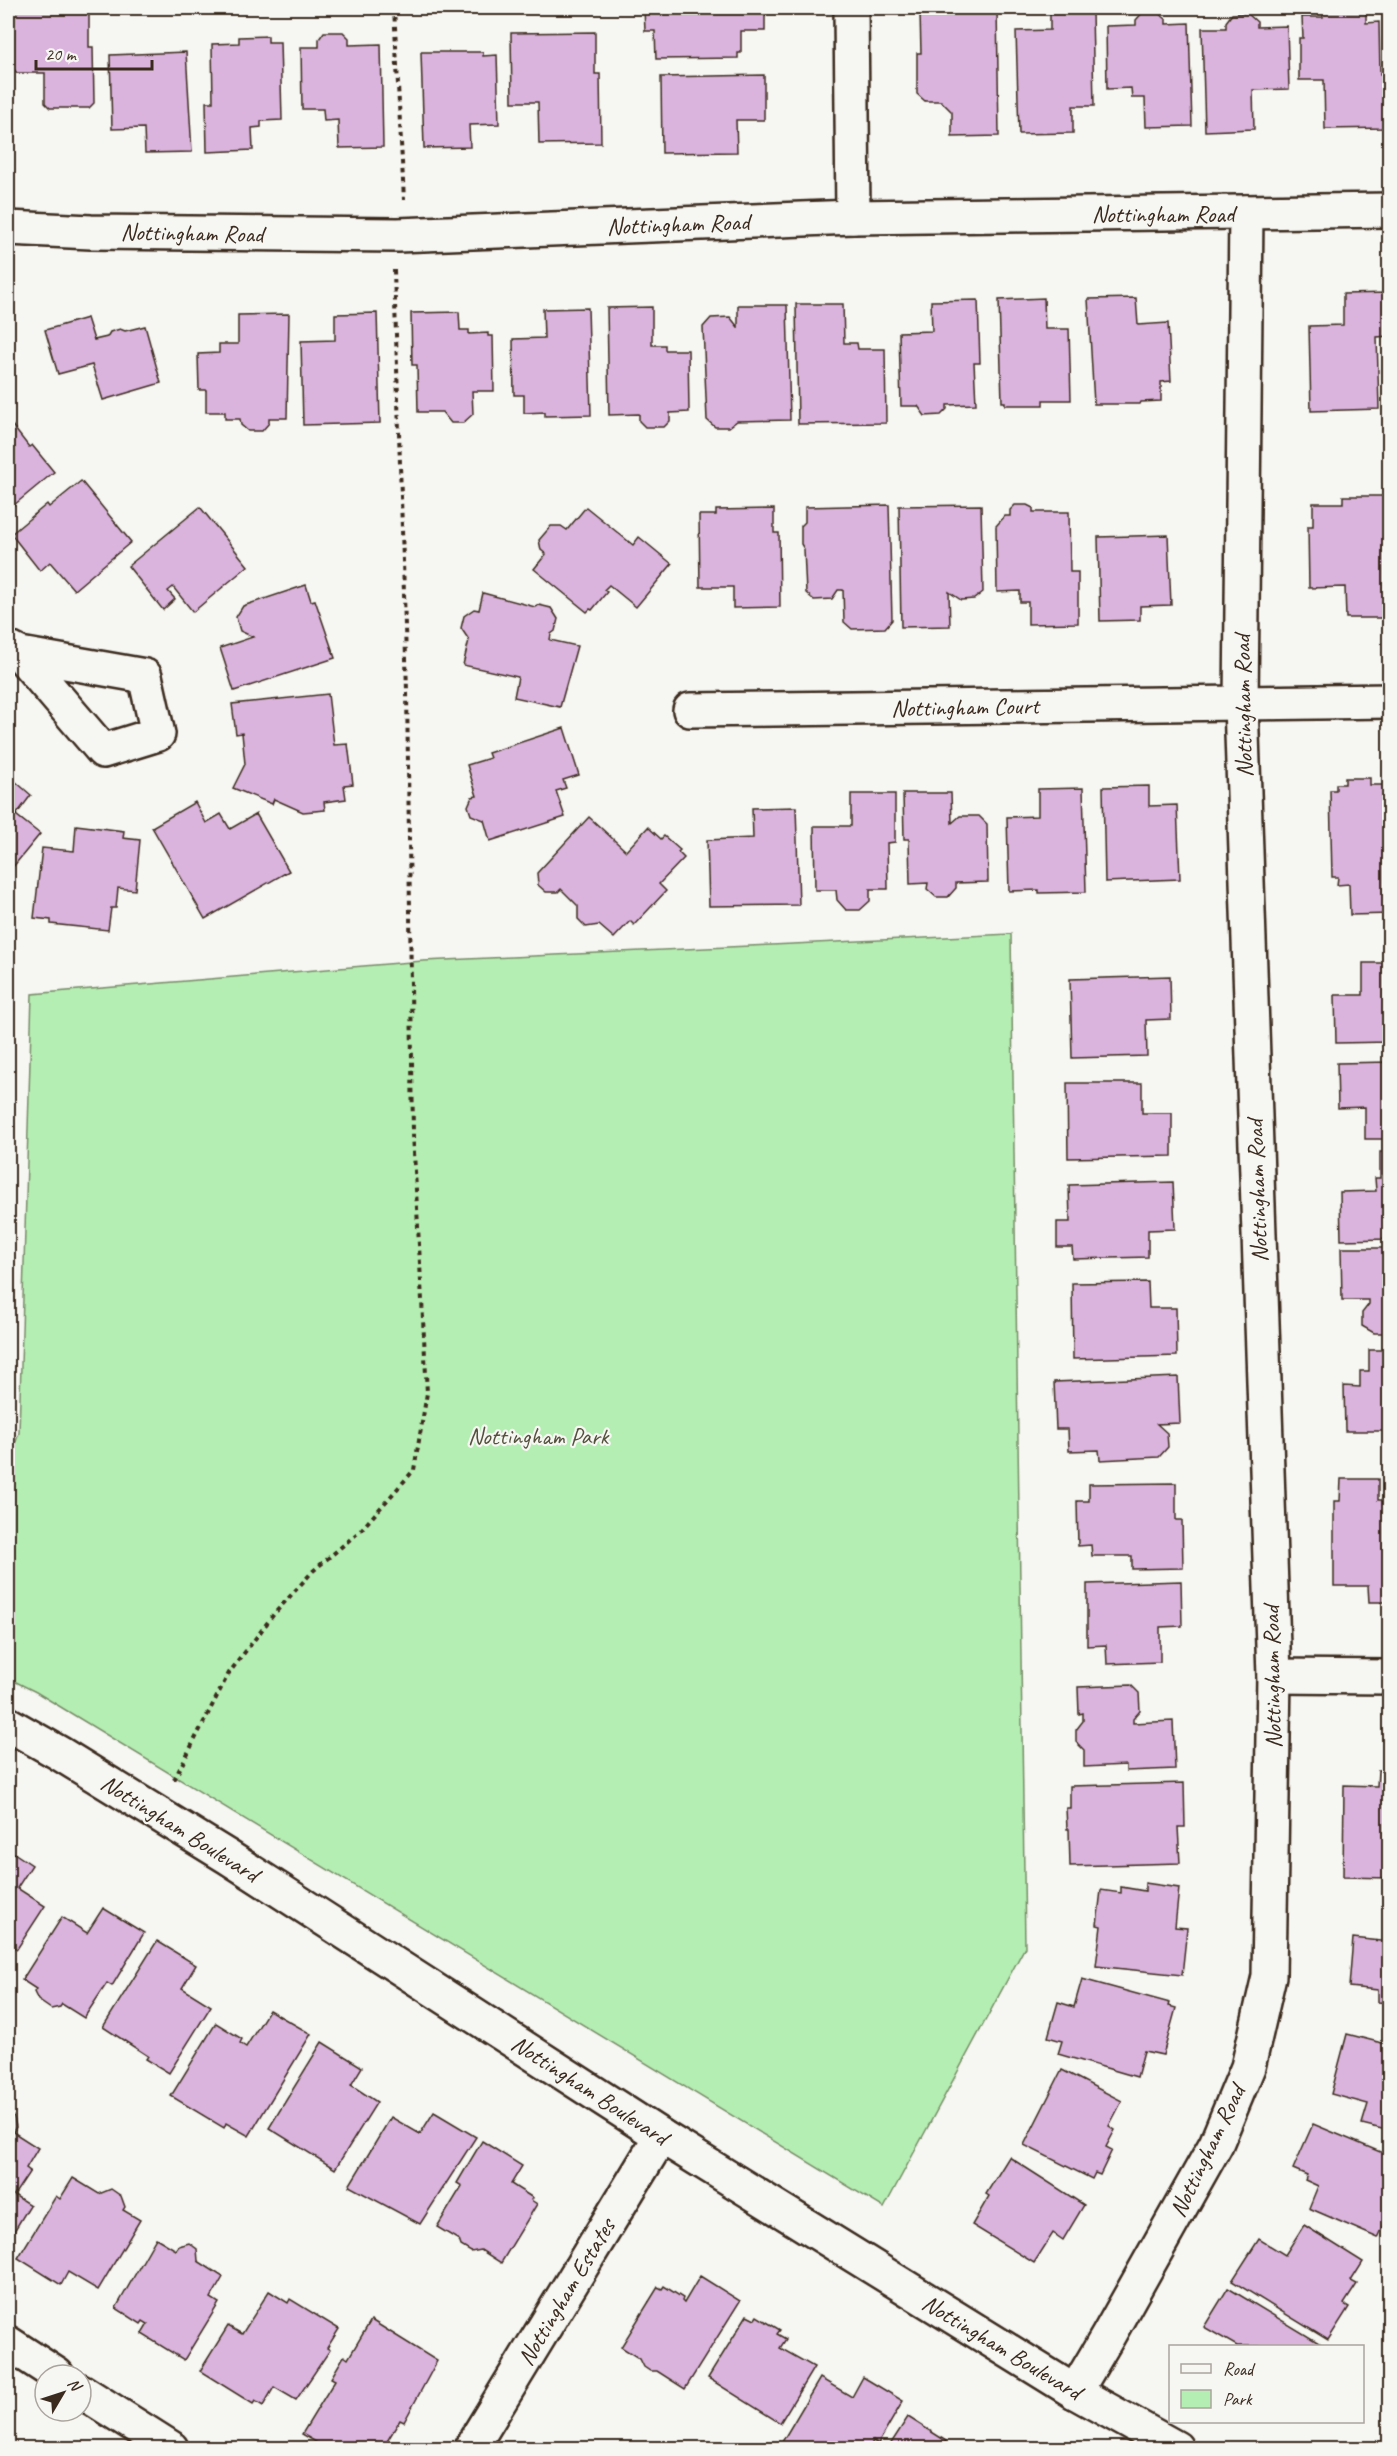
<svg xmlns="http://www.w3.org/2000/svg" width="1397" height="2456" viewBox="0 0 1397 2456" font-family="Caveat,sans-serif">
<rect width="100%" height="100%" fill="#f6f6f2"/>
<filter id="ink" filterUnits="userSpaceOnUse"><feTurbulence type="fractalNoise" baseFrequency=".0167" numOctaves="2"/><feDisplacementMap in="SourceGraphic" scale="12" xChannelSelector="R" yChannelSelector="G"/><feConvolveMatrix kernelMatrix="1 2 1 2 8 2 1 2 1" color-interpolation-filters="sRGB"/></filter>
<g filter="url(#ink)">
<!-- green -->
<polygon fill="#b4eeb2" stroke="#788c68" stroke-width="1.5" points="1011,934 1025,1947 884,2208 36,1692 8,1678 8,1463 19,1433 32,994 423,961"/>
<!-- building -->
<g fill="#dab4dd" stroke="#3b2a1e" stroke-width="1.5">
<polygon points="10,8 89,8 89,47 93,47 94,103 89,108 50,108 45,103 45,73 17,73 10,65"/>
<polygon points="644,8 765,8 765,31 741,31 741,53 738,53 738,58 656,59 655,31 645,31"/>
<polygon points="1068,8 1089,8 1089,12 1092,12 1094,106 1073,106 1073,133 1019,134 1016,31 1050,30 1050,14 1068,13"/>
<polygon points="1366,8 1366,23 1379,22 1380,75 1385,75 1386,128 1325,129 1324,80 1299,80 1299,38 1303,38 1302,17 1323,17 1323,9"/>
<polygon points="960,9 997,9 999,136 952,137 952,112 941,101 925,101 917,94 917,53 921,53 920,13 960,12"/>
<polygon points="1144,11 1156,11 1166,19 1166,24 1189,23 1192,126 1146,127 1145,98 1132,98 1131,88 1107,89 1106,26 1136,25 1136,20"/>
<polygon points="1247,13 1257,22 1257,27 1287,26 1289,89 1253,90 1254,129 1205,131 1202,28 1226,28 1226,22 1232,14"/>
<polygon points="324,32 343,32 349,38 349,45 381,44 383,147 339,148 338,120 324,121 323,109 302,109 301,47 319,47 319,39"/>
<polygon points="595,32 595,74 600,74 601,143 539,144 538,102 512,102 511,33"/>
<polygon points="268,36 268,42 280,42 282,120 261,121 261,127 252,128 253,150 207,152 206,102 213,102 212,44 239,43 239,37"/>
<polygon points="186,52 192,152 145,153 144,128 112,129 110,55"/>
<polygon points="421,52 483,52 483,56 497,55 499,124 469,125 470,147 424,148"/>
<polygon points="764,75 764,120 736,120 737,152 662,153 661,77"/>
<polygon points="1389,293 1390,336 1377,337 1379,409 1311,411 1309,326 1343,325 1343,294"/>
<polygon points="1044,298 1045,329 1069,329 1071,400 1043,400 1043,405 1005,405 1005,402 1002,402 999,300"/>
<polygon points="1136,298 1138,325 1168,323 1171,381 1161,382 1161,401 1141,402 1140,404 1094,404 1088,299"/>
<polygon points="978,300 980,363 974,363 976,404 947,405 947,409 941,415 925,416 918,406 901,406 899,332 932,331 931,301"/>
<polygon points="796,304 843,304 844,343 857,343 858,349 885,349 886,423 798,424"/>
<polygon points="738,305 787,305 790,420 737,421 729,427 715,427 707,420 703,327 711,318 730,317 738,327"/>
<polygon points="652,307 652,345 665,345 665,350 688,350 689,412 670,413 670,421 664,427 645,427 639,421 639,414 609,415 607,308"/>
<polygon points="588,308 591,415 545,416 545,412 524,413 524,395 514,395 513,339 544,338 543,309"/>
<polygon points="459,312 460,330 469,330 469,334 488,333 488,336 493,336 494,391 472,391 473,414 463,423 451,423 442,412 418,412 417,365 412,365 411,313"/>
<polygon points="377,313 380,423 303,425 301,341 335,340 335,314"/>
<polygon points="289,314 287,418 269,418 269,423 262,431 248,431 241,425 240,419 225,419 225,412 206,412 206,390 199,390 198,354 219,353 219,344 238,344 238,315"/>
<polygon points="87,318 94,340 107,337 110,332 120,329 125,331 145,326 161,383 103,400 92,365 58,374 45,330"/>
<polygon points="8,420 29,447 32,445 54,472 8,510"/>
<polygon points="81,481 131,542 74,590 50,562 40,571 11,534 47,504 49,507"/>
<polygon points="1343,496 1390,496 1390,618 1346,618 1345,587 1309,588 1308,526 1313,526 1313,503 1343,503"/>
<polygon points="889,505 892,620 885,628 852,629 844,622 843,590 838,590 832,599 814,600 806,593 804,549 801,544 801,526 805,522 805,507"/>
<polygon points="981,505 983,592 974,599 961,600 949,592 950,626 901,627 899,506"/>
<polygon points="1015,505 1027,505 1033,508 1033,512 1069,512 1070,572 1078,572 1078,623 1028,624 1028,602 1020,602 1020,591 997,592 996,526 1005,516 1010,516 1010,510"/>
<polygon points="200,507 248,566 193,612 173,587 168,591 175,599 163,610 128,566"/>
<polygon points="586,507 633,545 639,537 672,564 636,607 609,585 604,590 607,592 592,610 590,609 587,612 534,569 546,554 541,550 539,540 551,526 561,526 567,530"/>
<polygon points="774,509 774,533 779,533 780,607 733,608 733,587 700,587 699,515 716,515 716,510"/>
<polygon points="1168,535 1171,605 1140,606 1140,620 1100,621 1098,537"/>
<polygon points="306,585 311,601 315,600 335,658 234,691 220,648 253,637 240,631 236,617 243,606"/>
<polygon points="483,593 535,607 539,605 551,608 558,619 555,631 551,634 550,640 577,646 560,707 514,697 518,677 463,665 469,640 461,628 464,616 474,609 479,610"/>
<polygon points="328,694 334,745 348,744 353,784 344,785 346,799 324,802 325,810 303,812 274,799 272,804 233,788 245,764 242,733 236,734 232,704"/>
<polygon points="564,728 579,775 563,780 566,788 556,791 565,817 490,841 484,820 471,815 468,806 472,797 477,796 467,765 490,758 488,753"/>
<polygon points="8,775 31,795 16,815 40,834 8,873"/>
<polygon points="1345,778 1370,778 1370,785 1388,785 1390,780 1390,914 1350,915 1349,884 1337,885 1338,877 1332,877 1330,790 1336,790 1336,784 1345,784"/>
<polygon points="1149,786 1149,806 1177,805 1180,879 1105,882 1103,787"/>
<polygon points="1083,788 1086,892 1039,893 1039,890 1009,891 1007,817 1038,816 1038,789"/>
<polygon points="903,793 951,793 952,823 960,816 979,816 987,824 988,882 956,883 956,888 948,897 936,897 927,889 928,883 910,884 909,839 904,839"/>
<polygon points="851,794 895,794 895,842 887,843 888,889 870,889 870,901 860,910 846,910 837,900 836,890 815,890 814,826 851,826"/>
<polygon points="195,802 206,823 221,814 230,829 256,814 289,871 205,919 152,827"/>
<polygon points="796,807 799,905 709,906 707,840 753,838 752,808"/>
<polygon points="589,817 626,851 648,827 661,839 664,836 680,850 678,852 684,858 659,884 666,891 634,925 630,921 614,938 599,925 586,927 578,919 578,906 561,889 558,892 546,892 538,885 537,873"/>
<polygon points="76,825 124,831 123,838 140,840 135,890 118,888 116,908 111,908 108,930 51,924 51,920 34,918 42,848 74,851"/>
<polygon points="1363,963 1390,963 1390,1042 1336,1043 1335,995 1363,995"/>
<polygon points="1170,976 1171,1019 1146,1020 1147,1056 1072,1058 1070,979"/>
<polygon points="1390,1062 1390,1139 1365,1139 1365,1107 1338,1108 1337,1063"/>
<polygon points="1067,1083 1142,1083 1142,1113 1172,1113 1172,1156 1068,1158"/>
<polygon points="1380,1152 1390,1152 1390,1239 1341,1240 1340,1192 1376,1191 1375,1178 1380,1178"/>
<polygon points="1173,1182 1175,1229 1148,1230 1148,1257 1073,1259 1072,1247 1057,1247 1057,1222 1070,1222 1069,1185"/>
<polygon points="1341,1248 1390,1248 1390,1333 1374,1333 1362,1326 1362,1313 1369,1304 1369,1300 1342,1300"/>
<polygon points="1148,1282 1149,1308 1176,1308 1177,1356 1073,1359 1072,1283"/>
<polygon points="1369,1350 1390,1350 1390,1422 1387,1422 1387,1431 1345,1431 1344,1386 1360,1387 1360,1371 1369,1371"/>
<polygon points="1178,1377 1180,1423 1157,1424 1167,1433 1168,1447 1159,1457 1100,1460 1099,1450 1069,1451 1068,1429 1056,1429 1054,1382"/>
<polygon points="1341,1479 1378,1479 1378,1500 1390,1500 1390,1602 1369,1602 1368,1586 1334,1586 1334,1501 1340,1501"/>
<polygon points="1176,1483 1176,1520 1182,1520 1183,1568 1132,1569 1132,1556 1092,1556 1091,1545 1078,1546 1077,1501 1089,1501 1089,1484"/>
<polygon points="1181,1581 1182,1626 1160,1627 1160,1662 1107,1664 1106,1645 1087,1646 1087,1584"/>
<polygon points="1131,1685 1139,1693 1140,1711 1133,1719 1133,1723 1173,1721 1175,1769 1126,1771 1126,1765 1084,1767 1084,1750 1076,1742 1076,1730 1083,1721 1083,1713 1079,1714 1078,1687"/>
<polygon points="1378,1770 1390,1770 1390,1878 1343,1877 1344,1785 1377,1786"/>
<polygon points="1184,1783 1185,1827 1178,1827 1180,1863 1070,1866 1069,1829 1067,1829 1066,1808 1070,1808 1070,1786"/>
<polygon points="8,1849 32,1865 17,1888 45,1906 17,1949 14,1947 8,1958"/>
<polygon points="1145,1883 1179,1888 1175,1927 1187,1928 1182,1975 1096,1966 1101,1926 1097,1925 1101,1890 1121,1893 1121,1887 1145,1891"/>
<polygon points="103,1908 144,1933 112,1986 107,1983 84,2018 62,2004 60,2007 51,2009 38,2000 34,1992 36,1989 22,1980 62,1917 87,1933"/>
<polygon points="1353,1938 1390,1942 1390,2025 1389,2003 1378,2002 1378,1990 1349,1987"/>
<polygon points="157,1941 196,1965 182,1988 211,2006 169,2073 146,2059 148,2056 103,2027"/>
<polygon points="1082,1979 1170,2003 1169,2006 1176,2008 1163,2055 1144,2051 1137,2077 1058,2054 1062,2041 1048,2037 1058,2002 1074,2007"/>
<polygon points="269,2010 311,2034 249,2136 226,2123 224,2128 171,2096 216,2023 242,2039 240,2043 246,2047"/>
<polygon points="1347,2034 1390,2045 1390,2131 1362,2124 1368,2104 1331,2094"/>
<polygon points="322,2042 362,2067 351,2085 377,2102 335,2169 269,2128"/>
<polygon points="1062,2070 1122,2101 1109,2126 1115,2130 1106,2147 1112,2150 1100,2175 1095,2173 1092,2179 1024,2145"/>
<polygon points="434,2112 476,2137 420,2224 349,2186 391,2117 420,2134"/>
<polygon points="8,2113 14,2117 16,2127 13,2132 38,2148 26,2168 30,2171 14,2195 30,2205 8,2241"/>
<polygon points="1313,2124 1390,2156 1390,2212 1378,2238 1309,2208 1318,2186 1305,2180 1307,2175 1293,2169"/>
<polygon points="482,2141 522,2166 511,2184 533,2198 531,2200 537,2204 501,2263 481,2250 471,2252 461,2246 459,2240 437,2227 462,2186 457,2183"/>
<polygon points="1009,2157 1084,2205 1063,2240 1053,2233 1034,2263 972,2225 989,2196 986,2194"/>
<polygon points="73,2178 99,2194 111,2189 121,2196 125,2207 123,2210 140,2220 98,2290 68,2272 61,2285 18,2258 56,2196 60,2199"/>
<polygon points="1304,2225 1363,2262 1351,2281 1357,2284 1344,2304 1349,2307 1328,2340 1232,2281 1259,2239 1285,2255"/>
<polygon points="156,2238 176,2250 179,2246 189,2243 197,2249 198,2261 223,2277 211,2298 219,2303 184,2360 142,2334 148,2324 143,2321 141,2324 116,2308"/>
<polygon points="700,2276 740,2301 685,2389 657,2371 650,2371 644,2367 640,2359 621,2347 658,2287 662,2289 664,2286 683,2298 682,2301 684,2303"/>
<polygon points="1228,2288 1324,2346 1237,2346 1204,2327"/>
<polygon points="269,2291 288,2303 290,2299 339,2329 327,2348 330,2350 296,2400 274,2387 263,2406 255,2401 253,2404 200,2371 228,2326 242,2334"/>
<polygon points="747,2315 755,2319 757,2316 780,2330 777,2334 786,2339 780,2348 814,2367 780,2423 708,2378"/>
<polygon points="371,2320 437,2361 404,2422 400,2420 383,2448 326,2448 302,2434 335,2380 331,2378 344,2356 348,2359"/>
<polygon points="863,2377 903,2401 878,2444 873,2441 869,2448 793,2448 782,2442 820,2378 852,2397"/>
<polygon points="908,2417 946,2441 941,2448 888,2448"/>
</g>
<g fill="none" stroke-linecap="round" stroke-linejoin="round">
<!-- minor casing -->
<g stroke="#3b2a1e" stroke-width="38">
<g id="minor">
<polyline points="851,8 853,217"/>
<polyline points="8,228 91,232 398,235 853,217 1390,210"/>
<polyline points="8,648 20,654 145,676 158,734 103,751 20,654"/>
<polyline points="690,710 1390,701"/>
<polyline points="1274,1676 1390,1677"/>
<polyline points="8,2343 57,2375"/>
<polyline points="81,2391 171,2448"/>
<polyline points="1075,2392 1108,2336 1216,2144 1248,2067 1269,1976 1274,1676 1241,704 1246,212"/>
<polyline points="471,2448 661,2136"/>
</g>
</g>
<!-- tertiary casing -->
<g stroke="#3b2a1e" stroke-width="38">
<polyline id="tertiary" points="8,1724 59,1753 228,1857 661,2136 1075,2392 1176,2448"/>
</g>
<!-- path -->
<g stroke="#3b2a1e" stroke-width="4" stroke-dasharray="4.5 4.5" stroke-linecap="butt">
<polyline points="394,8 404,200"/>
<polyline points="174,1780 229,1673 274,1614 313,1571 360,1531 414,1470 427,1393 413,1134 407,691 394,270"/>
</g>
<!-- minor -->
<use href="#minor" stroke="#f6f6f2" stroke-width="33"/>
<!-- tertiary -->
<use href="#tertiary" stroke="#f6f6f2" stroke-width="33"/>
</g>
</g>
<g text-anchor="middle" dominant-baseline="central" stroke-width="4.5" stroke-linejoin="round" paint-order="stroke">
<!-- street labels -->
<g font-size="24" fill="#3b2a1e" stroke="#f6f6f2">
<text x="1163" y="214">Nottingham Road</text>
<text transform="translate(678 224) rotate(-2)">Nottingham Road</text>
<text transform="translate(192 233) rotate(1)">Nottingham Road</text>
<text transform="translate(1243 706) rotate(-91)">Nottingham Road</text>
<text transform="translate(965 707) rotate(-1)">Nottingham Court</text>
<text transform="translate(1257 1191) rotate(-92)">Nottingham Road</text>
<text transform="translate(1272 1677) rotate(-91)">Nottingham Road</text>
<text transform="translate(180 1828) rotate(32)">Nottingham Boulevard</text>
<text transform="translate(590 2090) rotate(33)">Nottingham Boulevard</text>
<text transform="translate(1207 2151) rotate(-64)">Nottingham Road</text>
<text transform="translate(566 2292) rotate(-59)">Nottingham Estates</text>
<text transform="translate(1002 2347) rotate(31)">Nottingham Boulevard</text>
</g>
<!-- park labels -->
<g font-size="24" fill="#53513c" stroke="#f6f6f2">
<text x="538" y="1436">Nottingham Park</text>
</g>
</g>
<!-- margin -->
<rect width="1397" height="2456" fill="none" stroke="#f6f6f2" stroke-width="30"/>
<rect x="15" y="15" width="1367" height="2426" fill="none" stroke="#3b2a1e" stroke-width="2" filter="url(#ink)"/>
<!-- legend -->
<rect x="1169" y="2345" width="195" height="78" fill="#f6f6f2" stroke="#aba49d" stroke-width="1.5"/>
<rect x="1181" y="2364" width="30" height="9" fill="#f6f6f2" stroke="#aba49d" stroke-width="1.5"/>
<text x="1223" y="2375" font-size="18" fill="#3b2a1e">Road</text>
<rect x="1181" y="2390" width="30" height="18" fill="#b4eeb2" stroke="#aba49d" stroke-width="1.5"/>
<text x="1223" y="2405" font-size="18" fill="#3b2a1e">Park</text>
<!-- north arrow -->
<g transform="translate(63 2393) rotate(51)"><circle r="28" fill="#f6f6f2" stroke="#aba49d" stroke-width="1.5"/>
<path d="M0-4.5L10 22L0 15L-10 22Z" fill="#3b2a1e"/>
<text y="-9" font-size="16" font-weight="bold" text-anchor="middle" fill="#3b2a1e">N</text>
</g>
<!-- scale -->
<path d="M36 60v9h116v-9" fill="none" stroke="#3b2a1e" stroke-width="3"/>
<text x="45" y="60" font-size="18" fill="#3b2a1e" stroke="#f6f6f2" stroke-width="4.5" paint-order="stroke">20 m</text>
</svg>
